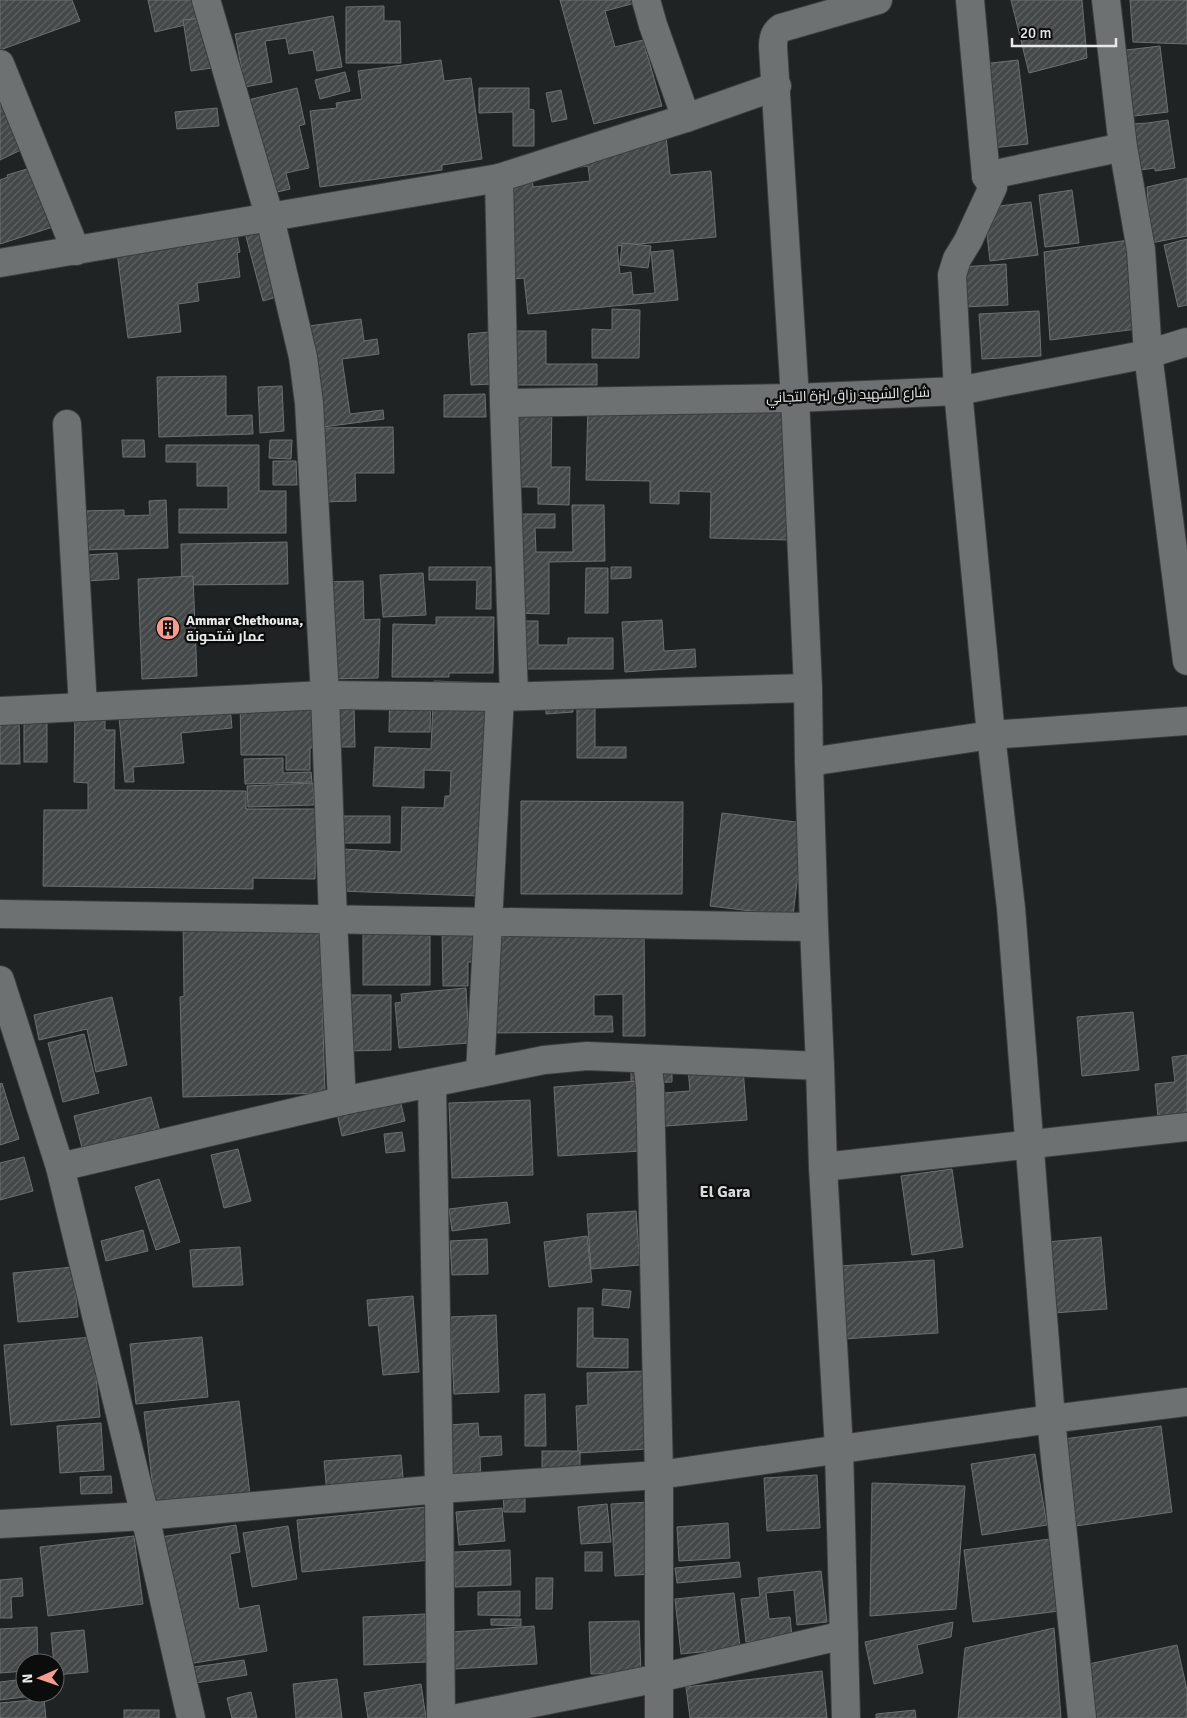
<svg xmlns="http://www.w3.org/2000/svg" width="1187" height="1718" viewBox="0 0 1187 1718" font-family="Signika,Cairo,sans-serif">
<defs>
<pattern id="building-hatch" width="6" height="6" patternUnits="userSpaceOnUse" patternTransform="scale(1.25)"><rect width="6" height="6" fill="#454848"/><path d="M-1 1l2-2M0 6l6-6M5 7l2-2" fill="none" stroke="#606363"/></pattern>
</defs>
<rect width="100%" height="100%" fill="#202323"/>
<!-- building -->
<g fill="url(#building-hatch)" stroke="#6c7070">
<polygon points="0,0 72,0 80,21 0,50"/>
<polygon points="148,0 192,0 198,22 155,32"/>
<polygon points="560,0 634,0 635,3 605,11 615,47 643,40 662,106 594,124"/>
<polygon points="1011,0 1082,0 1087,58 1029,73"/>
<polygon points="1130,0 1187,0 1187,44 1133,42"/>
<polygon points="384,6 384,21 400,21 401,63 346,63 346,7"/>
<polygon points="333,16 342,67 317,71 313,50 289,54 286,38 265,41 272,82 245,87 235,34"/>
<polygon points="201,18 205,46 215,44 218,67 191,71 183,20"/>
<polygon points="1160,46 1168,112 1126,117 1118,51"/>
<polygon points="441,60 444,81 471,78 482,159 442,165 442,170 320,187 310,111 337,108 336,103 362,99 358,71"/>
<polygon points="1018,60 1028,144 992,148 982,64"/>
<polygon points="345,72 350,91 320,99 315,80"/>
<polygon points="297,88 305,124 299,126 309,168 286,173 290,189 269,194 248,100"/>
<polygon points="479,88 529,88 529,109 534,110 534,146 513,146 513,112 479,113"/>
<polygon points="561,90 567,119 552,122 546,93"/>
<polygon points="0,98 23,149 0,160"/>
<polygon points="217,108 219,126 177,129 175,112"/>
<polygon points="1168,120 1175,168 1155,171 1155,168 1133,171 1131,124 1148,123"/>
<polygon points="666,135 670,175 711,171 716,237 617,246 620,274 631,272 633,295 655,293 651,252 673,250 678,300 528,314 524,278 513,279 499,172 531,169 533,187 590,181 588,166 571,168"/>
<polygon points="37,166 56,226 0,244 0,180 8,177 7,175"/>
<polygon points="1187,178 1187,236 1151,243 1147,187"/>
<polygon points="1072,190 1079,243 1045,247 1039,195"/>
<polygon points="1031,202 1038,255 990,261 984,208"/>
<polygon points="265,223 283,295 263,301 244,229"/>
<polygon points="236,228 240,252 237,253 240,277 197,283 199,301 178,304 181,332 128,338 116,244"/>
<polygon points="1187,239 1187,305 1178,307 1164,245"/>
<polygon points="1129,240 1137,329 1050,340 1044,252"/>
<polygon points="622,243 651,246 648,268 620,265"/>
<polygon points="1006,264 1008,305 963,307 961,267"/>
<polygon points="612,309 640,310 639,358 592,358 592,329 612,330"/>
<polygon points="1039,311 1041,356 982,359 979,314"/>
<polygon points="361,319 364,341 377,339 379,354 342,359 350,414 383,410 384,419 323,427 309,326"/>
<polygon points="516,331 546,331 546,364 597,364 597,385 517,385"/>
<polygon points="489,332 493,384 471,385 468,334"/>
<polygon points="226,376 226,416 252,415 253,434 159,437 157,377"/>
<polygon points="282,386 284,431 260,433 258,387"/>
<polygon points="485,394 486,417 444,417 444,395"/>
<polygon points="783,397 782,429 807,429 789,540 710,538 711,492 679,491 679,504 650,503 650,481 586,480 588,403"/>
<polygon points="513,402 552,402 551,467 570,467 569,505 538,504 538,487 511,487"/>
<polygon points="393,427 394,473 355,473 356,501 323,502 321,428"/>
<polygon points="122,440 144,440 145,457 123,457"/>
<polygon points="270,440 292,440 291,459 269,458"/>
<polygon points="166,445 259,445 259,491 286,491 286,533 179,533 179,509 228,509 228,486 197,486 197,462 166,462"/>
<polygon points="273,461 296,461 297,485 273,485"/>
<polygon points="166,500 168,548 80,550 79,511 124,510 124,516 150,515 149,501"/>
<polygon points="572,505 604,505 605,561 549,562 549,614 510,613 509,514 555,514 555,528 535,528 536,552 573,552"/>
<polygon points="287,542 288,584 182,585 181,544"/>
<polygon points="117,553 119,579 87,581 86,555"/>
<polygon points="429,567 491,567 491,609 476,609 477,580 429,580"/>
<polygon points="611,567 631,567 631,578 611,579"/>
<polygon points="586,568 608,568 608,613 585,613"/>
<polygon points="423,573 426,615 383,617 380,575"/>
<polygon points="193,576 197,676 142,679 138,579"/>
<polygon points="363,581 364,620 380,619 378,678 326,679 324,582"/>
<polygon points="436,617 494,617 493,673 449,673 449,677 392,677 393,624 436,625"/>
<polygon points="662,620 664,651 695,649 696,667 625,672 622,622"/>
<polygon points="510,621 538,621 538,645 568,645 568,638 613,638 613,669 510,669"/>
<polygon points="434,681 486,683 479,896 339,891 341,849 401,852 402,807 444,808 445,796 450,796 451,771 424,770 424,788 373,786 375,747 431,749"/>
<polygon points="390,689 431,689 430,732 389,732"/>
<polygon points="572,691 573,712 546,714 545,693"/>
<polygon points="229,696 232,728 181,733 184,763 133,767 134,782 125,782 118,706"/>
<polygon points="240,699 327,699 327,748 310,748 310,770 286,770 286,755 241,755"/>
<polygon points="75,704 105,704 105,730 115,730 114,790 246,791 246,809 316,809 315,879 253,878 253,889 43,886 44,810 88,810 88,783 74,782"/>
<polygon points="329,704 354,704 355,747 329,747"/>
<polygon points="577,705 595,705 595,747 626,747 626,758 577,758"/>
<polygon points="0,718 19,718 20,764 0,764"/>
<rect x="24" y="720" width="23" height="42"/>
<polygon points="283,758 283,773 311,772 312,782 245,784 244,759"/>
<polygon points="313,783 314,805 248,807 247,786"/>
<polygon points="521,801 683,802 682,894 521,894"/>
<polygon points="722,813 804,823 793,916 710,906"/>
<rect x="338" y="816" width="52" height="27"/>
<polygon points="183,918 320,928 325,1093 183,1097 180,997 184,996"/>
<polygon points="363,925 430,926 430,985 363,985"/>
<polygon points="644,926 645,1036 623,1036 623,994 594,995 594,1016 612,1016 613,1032 488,1033 487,962 468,962 468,986 443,986 442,930"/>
<polygon points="466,988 469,1043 399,1048 395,1003 402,1002 401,994"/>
<polygon points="343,995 391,995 391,1050 344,1051"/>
<polygon points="112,997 127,1065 96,1072 87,1029 39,1040 34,1015"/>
<polygon points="1133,1012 1139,1070 1082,1076 1077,1017"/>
<polygon points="84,1034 99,1093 63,1102 48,1043"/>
<polygon points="1187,1055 1187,1115 1158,1117 1155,1084 1175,1082 1172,1057"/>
<polygon points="687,1056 743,1068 747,1120 653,1127 650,1094 690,1091"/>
<polygon points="631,1064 672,1064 672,1082 631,1083"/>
<polygon points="638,1081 642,1151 558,1156 554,1087"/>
<polygon points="2,1083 19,1139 0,1145 0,1084"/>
<polygon points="399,1095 405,1121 342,1136 336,1109"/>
<polygon points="151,1097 160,1132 83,1152 74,1116"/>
<polygon points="530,1100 533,1175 452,1178 449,1103"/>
<polygon points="402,1132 405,1151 386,1153 384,1134"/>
<polygon points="238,1149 251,1201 224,1208 211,1155"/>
<polygon points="24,1157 33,1191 0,1200 0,1163"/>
<polygon points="952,1169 963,1247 912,1255 901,1176"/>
<polygon points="159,1179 180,1242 156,1250 135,1187"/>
<polygon points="507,1202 510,1223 452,1231 449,1209"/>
<polygon points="636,1211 640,1265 591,1269 587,1214"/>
<polygon points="143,1230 148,1251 106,1261 101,1241"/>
<polygon points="587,1236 592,1282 549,1287 544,1242"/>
<polygon points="1101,1237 1107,1309 1054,1313 1047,1242"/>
<polygon points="487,1239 488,1274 452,1275 450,1241"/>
<polygon points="240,1247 243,1285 193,1287 190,1250"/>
<polygon points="934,1260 938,1333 843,1339 839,1266"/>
<polygon points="73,1267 78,1317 18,1322 13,1273"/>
<polygon points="603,1289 631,1291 629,1308 602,1305"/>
<polygon points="413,1296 419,1372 383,1375 378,1325 369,1326 367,1300"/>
<polygon points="578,1308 593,1308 593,1338 628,1339 628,1368 577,1367"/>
<polygon points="496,1315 499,1392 454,1394 450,1317"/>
<polygon points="92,1337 100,1417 11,1425 4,1345"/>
<polygon points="202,1337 208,1397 136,1404 130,1344"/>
<polygon points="646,1371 649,1449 578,1453 576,1406 588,1405 587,1373"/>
<polygon points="545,1394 546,1446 525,1446 525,1395"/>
<polygon points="239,1401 250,1495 155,1506 144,1412"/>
<polygon points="101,1423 104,1470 60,1473 57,1426"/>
<polygon points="478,1423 479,1437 501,1436 502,1455 480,1457 481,1482 451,1483 449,1425"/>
<polygon points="1161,1426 1172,1512 1076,1526 1064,1439"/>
<rect x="542" y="1451" width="38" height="17"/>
<polygon points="1035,1454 1047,1525 982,1535 971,1464"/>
<polygon points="401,1455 404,1488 327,1494 324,1461"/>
<polygon points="817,1475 820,1528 767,1531 764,1478"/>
<polygon points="111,1476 112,1493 81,1494 80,1477"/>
<polygon points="872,1483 965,1486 956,1609 870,1616"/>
<polygon points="525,1489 525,1512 504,1512 503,1490"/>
<polygon points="650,1502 654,1574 615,1576 611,1504"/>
<polygon points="607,1504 611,1542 581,1544 578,1507"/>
<polygon points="426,1507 431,1560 302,1572 297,1520"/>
<polygon points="502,1508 505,1541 459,1545 456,1512"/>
<polygon points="728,1523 730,1558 679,1561 677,1527"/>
<polygon points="236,1525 240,1552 230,1554 239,1609 259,1605 267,1651 182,1665 161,1537"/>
<polygon points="288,1526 297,1579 252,1587 243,1533"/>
<polygon points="134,1536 143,1604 48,1616 40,1547"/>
<polygon points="1050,1539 1059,1611 973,1622 964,1550"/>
<polygon points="510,1550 511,1585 455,1587 454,1552"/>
<rect x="585" y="1552" width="17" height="19"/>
<polygon points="739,1562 741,1577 677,1583 675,1568"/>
<polygon points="821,1571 827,1622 797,1625 794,1590 766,1593 769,1619 790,1617 792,1637 746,1642 741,1599 760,1597 758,1578"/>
<polygon points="22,1578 23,1596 11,1597 12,1618 0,1618 0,1580"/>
<polygon points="536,1578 553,1578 552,1609 536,1609"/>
<polygon points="520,1591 520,1616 478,1615 478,1592"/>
<polygon points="734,1593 740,1648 681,1654 675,1599"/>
<polygon points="425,1614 426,1662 364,1665 363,1617"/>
<polygon points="491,1619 521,1619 521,1626 491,1625"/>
<polygon points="639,1621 641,1672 591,1674 589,1622"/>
<polygon points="953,1622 951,1637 917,1645 923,1673 874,1684 865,1642"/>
<polygon points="534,1626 537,1664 454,1669 452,1632"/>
<polygon points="37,1627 38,1663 25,1663 25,1671 0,1673 0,1629"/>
<polygon points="1054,1628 1061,1718 958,1718 965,1648"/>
<polygon points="84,1630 88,1672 55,1675 51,1633"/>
<polygon points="1177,1645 1187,1690 1187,1718 1096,1718 1084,1665"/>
<polygon points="244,1660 247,1675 189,1684 187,1668"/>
<polygon points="822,1671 827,1718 690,1718 686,1687"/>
<polygon points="25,1679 25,1693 47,1693 48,1694 0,1700 0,1682"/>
<polygon points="337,1679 342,1718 296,1718 293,1684"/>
<polygon points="421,1684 426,1718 368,1718 364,1693"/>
<polygon points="251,1692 257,1718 232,1718 227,1698"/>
<polygon points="44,1699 46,1718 0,1718 0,1703"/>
<rect x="124" y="1710" width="35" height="8"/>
<polygon points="915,1710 916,1718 876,1718 876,1714"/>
</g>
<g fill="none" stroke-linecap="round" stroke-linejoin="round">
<!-- street casing -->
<g stroke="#3b3d3e" stroke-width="30">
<g id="street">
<polyline points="206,0 270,218 303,357 309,403 325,695 333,920 342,1101"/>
<polyline points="646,0 653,25 686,118"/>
<polyline points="970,0 986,176 993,187 968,241 957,259 952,275 958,391 991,735 1011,908 1051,1419 1082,1718"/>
<polyline points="1106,0 1123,147 1141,250 1148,354 1187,661"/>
<polyline points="0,64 76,251"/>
<polyline points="986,176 1123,147"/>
<polyline points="499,178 504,403 514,696"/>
<polyline points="0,263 499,178 686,118 777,86"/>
<polyline points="504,403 795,398 958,391 1148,354 1187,342"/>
<polyline points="67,424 83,707"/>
<polyline points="0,711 325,695 500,697 808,688"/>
<polyline points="809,762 991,735 1187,721"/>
<polyline points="0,914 814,927"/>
<polyline points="0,980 60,1167 145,1516 191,1718"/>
<polyline points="647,1059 650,1086 659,1475 659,1718"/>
<polyline points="480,1073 500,697"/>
<polyline points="432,1083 439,1489 441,1718"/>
<polyline points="60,1167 342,1101 544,1060 587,1056 820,1066"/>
<polyline points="823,1167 1187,1127"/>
<polyline points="0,1524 145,1516 439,1489 659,1475 1051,1419 1187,1402"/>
<polyline points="458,1718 659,1678 844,1635"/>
<path d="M846,1718l-7,-269 -16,-282 -3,-101 -6,-139 -5,-165 -1,-74 -13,-290 -22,-351c0,-8 1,-14 8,-19l97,-28"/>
</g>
</g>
<!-- street -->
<use href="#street" stroke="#6e7172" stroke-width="28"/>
</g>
<!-- icons -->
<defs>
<g id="building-disc" transform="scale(1.25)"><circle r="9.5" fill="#f59c90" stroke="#0b0c0c"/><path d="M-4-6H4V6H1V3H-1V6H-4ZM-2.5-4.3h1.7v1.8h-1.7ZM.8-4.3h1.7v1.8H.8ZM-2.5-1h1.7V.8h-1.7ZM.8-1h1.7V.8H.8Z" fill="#111"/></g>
</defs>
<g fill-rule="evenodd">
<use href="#building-disc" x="168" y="628"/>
</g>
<g text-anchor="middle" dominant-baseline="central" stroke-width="4.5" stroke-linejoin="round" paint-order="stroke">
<!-- street labels -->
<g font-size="14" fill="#e8eaea" stroke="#0b0c0c">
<text transform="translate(848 395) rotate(-2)">شارع الشهيد رزاق لبزة التجاني</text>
</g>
<!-- poi labels -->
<g font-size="14" font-weight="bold" fill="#e8eaea" stroke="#0b0c0c" text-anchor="start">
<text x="186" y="620">Ammar Chethouna,<tspan x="186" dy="16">عمار شتحونة</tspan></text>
</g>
<!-- quarter labels -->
<g font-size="16" font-weight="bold" fill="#d6dadb" stroke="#0b0c0c">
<text x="725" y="1192">El Gara</text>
</g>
</g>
<!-- north arrow -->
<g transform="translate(40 1678) rotate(268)"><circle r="24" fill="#0b0c0c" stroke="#636565"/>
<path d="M0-4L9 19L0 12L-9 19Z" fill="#f59c90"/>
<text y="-8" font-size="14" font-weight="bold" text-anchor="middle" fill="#e8eaea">N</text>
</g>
<!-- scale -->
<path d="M1012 38v8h104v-8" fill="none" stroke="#e8eaea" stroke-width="2.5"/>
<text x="1020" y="38" font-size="15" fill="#e8eaea" stroke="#0b0c0c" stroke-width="4" paint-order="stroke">20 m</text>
</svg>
